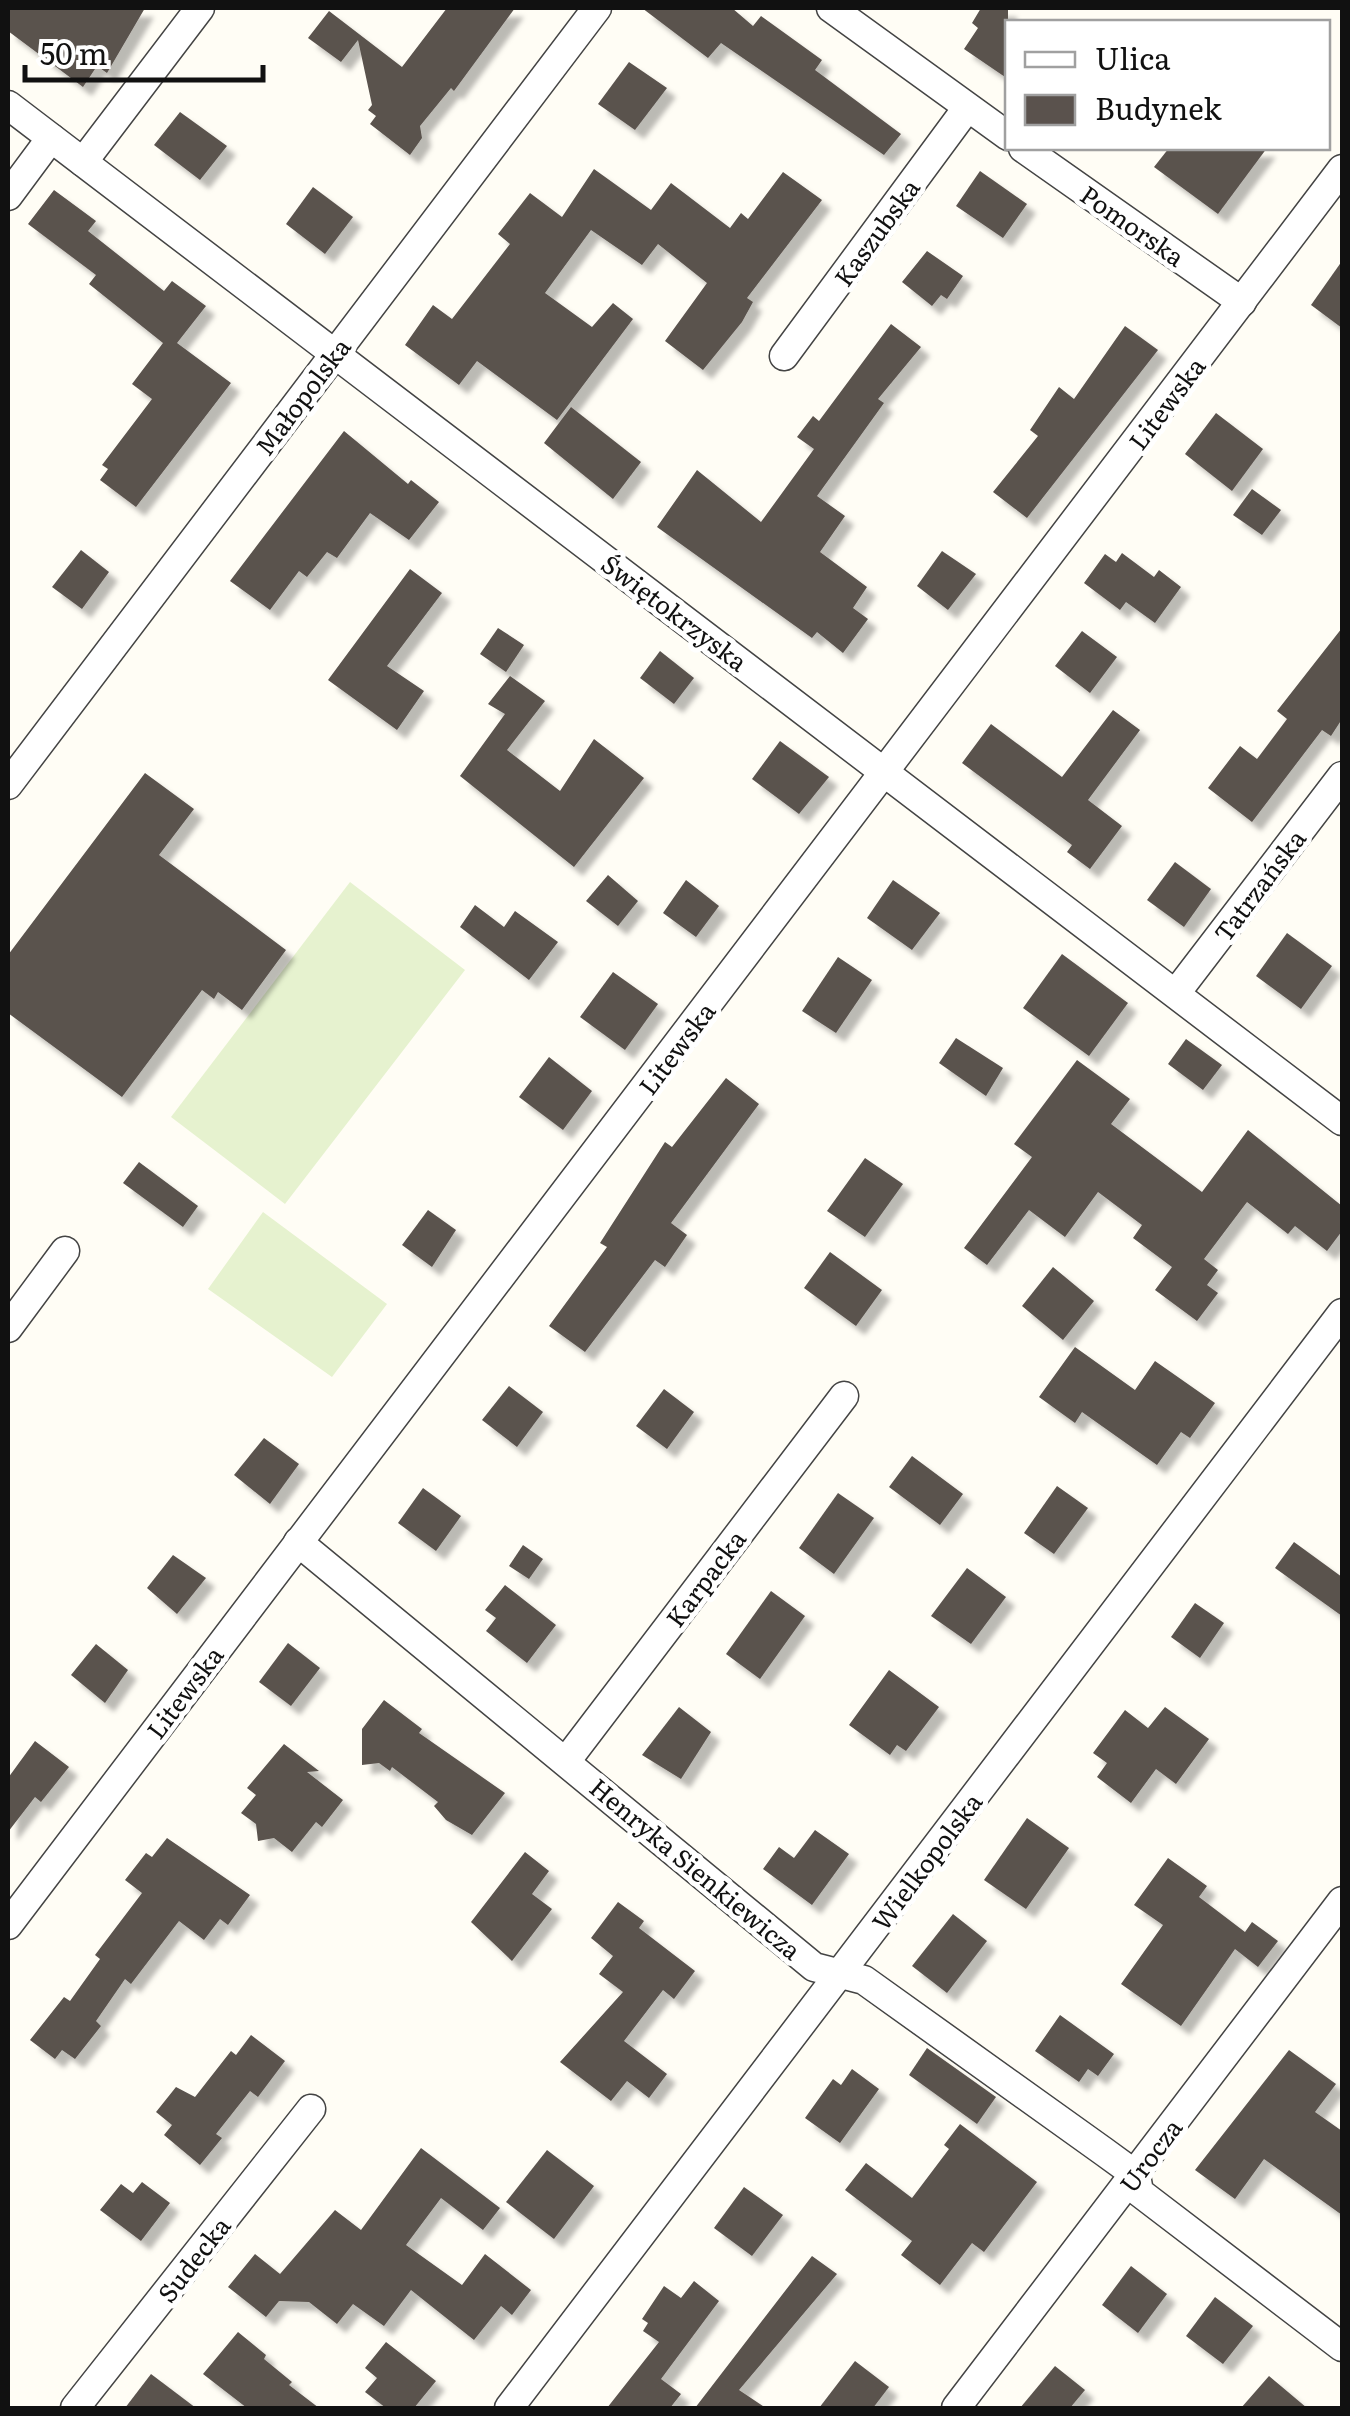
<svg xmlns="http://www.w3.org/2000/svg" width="1350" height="2416" viewBox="0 0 1350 2416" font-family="Literata,serif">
<defs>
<filter id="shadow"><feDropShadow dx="9" dy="9" stdDeviation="2.5" flood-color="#0004"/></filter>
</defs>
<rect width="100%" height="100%" fill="#fffdf5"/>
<!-- pitch -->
<g fill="#e6f2cf">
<polygon points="350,882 465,970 285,1204 171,1117"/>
<polygon points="263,1212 387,1304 332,1377 208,1289"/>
</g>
<!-- building -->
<g fill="#5a524d" filter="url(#shadow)">
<polygon points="8,8 145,8 107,73 97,66 83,87 8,31"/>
<polygon points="447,8 515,8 454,91 451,88 420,126 422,138 410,155 370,124 376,116 368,110 372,105 358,40 341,62 308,38 329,11 402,67"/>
<polygon points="642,8 732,8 753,26 761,16 822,60 815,70 901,134 884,155 721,43 708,58"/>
<polygon points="981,8 1008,8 1008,79 964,49 978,28 972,23"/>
<polygon points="629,62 667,88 635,130 598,104"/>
<polygon points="180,112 227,146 200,180 154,145"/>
<polygon points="1169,148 1267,148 1218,214 1154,167"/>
<polygon points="594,169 651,210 671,183 730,228 741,213 748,219 783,172 822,200 747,298 753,302 742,322 703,370 665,341 707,283 658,244 642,265 591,230 545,293 592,327 613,303 633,319 557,420 477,361 459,385 405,345 433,305 452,319 510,244 498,234 530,193 562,217"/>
<polygon points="980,171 1027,204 1003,238 956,206"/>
<polygon points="313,187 353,217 325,254 286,224"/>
<polygon points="54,190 96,221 88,231 164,291 172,281 206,306 177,343 231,383 136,507 100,480 108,469 102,465 152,399 132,384 163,343 89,284 96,275 28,224"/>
<polygon points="927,251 963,276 947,299 941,295 932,306 902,282"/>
<polygon points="1342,261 1342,328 1311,305"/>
<polygon points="891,324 921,347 878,399 884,403 817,496 845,516 820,552 867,587 853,608 868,619 843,653 817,632 812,638 657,527 697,470 761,522 814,449 797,437 813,416 819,421"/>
<polygon points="1125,326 1158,350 1027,518 993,492 1038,436 1030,430 1059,387 1074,399"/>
<polygon points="571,407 641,462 613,499 544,443"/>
<polygon points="1216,413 1263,449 1232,491 1185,454"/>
<polygon points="344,431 408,484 411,480 439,502 409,540 370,513 337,558 327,552 307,577 299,571 270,610 230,581"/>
<polygon points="1252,489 1281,510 1262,535 1233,515"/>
<polygon points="81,550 109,572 82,609 52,587"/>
<polygon points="942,551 976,574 948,610 917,586"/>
<polygon points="1122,553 1154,577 1159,570 1181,587 1155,623 1126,602 1120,610 1084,583 1105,554 1116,562"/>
<polygon points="410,569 442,593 387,666 424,691 397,730 328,680"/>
<polygon points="498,628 524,645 506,672 480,654"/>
<polygon points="1342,628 1342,719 1331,736 1322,730 1252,822 1208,788 1240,746 1257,759 1287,719 1277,711"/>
<polygon points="1082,631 1117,657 1090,693 1055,666"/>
<polygon points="660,651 694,678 674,704 640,678"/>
<polygon points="510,676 545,701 507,750 560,791 594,739 644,778 574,867 460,776 505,714 488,704"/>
<polygon points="1113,710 1140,730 1088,800 1122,826 1090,869 1067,852 1072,845 962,763 991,724 1062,777"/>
<polygon points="780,741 829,777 799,814 752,779"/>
<polygon points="145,773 194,809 159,855 286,950 242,1010 218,992 214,999 202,990 122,1097 8,1013 8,955"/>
<polygon points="1175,862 1211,889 1184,927 1147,900"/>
<polygon points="608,875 638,901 618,926 586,901"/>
<polygon points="686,880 719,906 696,937 663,913"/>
<polygon points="893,880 940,913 912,950 867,918"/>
<polygon points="475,905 504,927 515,911 558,942 529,980 460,927"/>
<polygon points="1287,933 1332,966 1301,1009 1256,976"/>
<polygon points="1062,954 1128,1003 1089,1056 1023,1008"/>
<polygon points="838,957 872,980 836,1033 802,1011"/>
<polygon points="613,972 658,1004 625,1050 580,1017"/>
<polygon points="956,1038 1003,1068 986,1096 939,1063"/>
<polygon points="1186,1039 1222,1065 1203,1090 1168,1064"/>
<polygon points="549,1057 592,1091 563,1130 519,1097"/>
<polygon points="1077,1060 1130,1099 1111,1124 1202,1192 1248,1130 1342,1206 1342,1231 1327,1251 1295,1226 1288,1234 1247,1202 1204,1259 1218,1270 1207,1285 1218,1293 1197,1321 1155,1290 1172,1267 1133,1238 1142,1225 1098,1192 1065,1237 1029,1210 987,1265 964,1248 1032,1157 1014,1144"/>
<polygon points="726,1078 759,1104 671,1223 687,1235 665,1267 655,1260 585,1352 549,1326 607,1247 600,1243 665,1142 672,1147"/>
<polygon points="865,1158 903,1184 865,1237 827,1211"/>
<polygon points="139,1162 198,1206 183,1227 123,1183"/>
<polygon points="428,1210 456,1230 432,1267 402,1245"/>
<polygon points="830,1252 882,1290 856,1326 804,1288"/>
<polygon points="1053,1267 1094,1301 1063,1340 1022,1306"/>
<polygon points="1075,1347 1135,1390 1155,1361 1215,1403 1190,1438 1181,1432 1157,1465 1082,1412 1075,1423 1039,1397"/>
<polygon points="509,1386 543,1412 517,1447 482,1420"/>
<polygon points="664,1389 694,1412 667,1449 636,1426"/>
<polygon points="264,1438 299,1464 270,1504 234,1475"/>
<polygon points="912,1456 963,1494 940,1525 889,1487"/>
<polygon points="1057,1486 1088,1508 1054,1554 1024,1533"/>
<polygon points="423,1488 461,1516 436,1551 398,1523"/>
<polygon points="838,1493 874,1518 834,1574 799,1548"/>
<polygon points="1294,1542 1342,1577 1342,1616 1275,1568"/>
<polygon points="523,1545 543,1559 529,1579 509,1566"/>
<polygon points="173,1555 206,1578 177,1614 147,1588"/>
<polygon points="967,1568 1006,1597 971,1644 931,1616"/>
<polygon points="505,1585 556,1625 527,1663 486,1631 496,1618 485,1610"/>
<polygon points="771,1591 805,1616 760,1679 726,1654"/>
<polygon points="1195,1603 1224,1623 1200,1658 1171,1637"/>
<polygon points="288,1643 320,1668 291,1706 259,1682"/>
<polygon points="96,1644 128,1670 105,1703 71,1675"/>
<polygon points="889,1670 939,1707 906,1751 897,1745 890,1755 849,1725"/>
<polygon points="384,1700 422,1729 419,1733 505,1793 472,1835 446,1820 434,1806 438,1802 392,1767 390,1771 379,1763 362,1765 362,1729"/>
<polygon points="679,1707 711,1732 681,1779 642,1755"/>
<polygon points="1165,1707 1209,1739 1176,1784 1156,1769 1131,1803 1097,1777 1107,1763 1093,1753 1125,1710 1148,1728"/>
<polygon points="35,1741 69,1767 41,1802 35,1797 8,1832 8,1778"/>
<polygon points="284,1744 319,1771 307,1772 343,1800 322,1827 316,1822 292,1852 274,1838 258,1841 256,1824 241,1813 256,1795 247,1788"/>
<polygon points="1027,1818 1069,1848 1026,1909 984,1880"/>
<polygon points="815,1830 849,1854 812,1905 763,1869 779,1847 794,1858"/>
<polygon points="167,1838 250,1895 228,1925 220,1919 204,1940 179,1921 131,1984 125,1979 96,2021 101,2026 75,2059 62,2050 55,2059 30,2040 64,1997 70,2001 100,1959 95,1955 142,1893 125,1880 146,1853 152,1857"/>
<polygon points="525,1852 549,1871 532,1894 552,1909 512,1961 471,1922"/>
<polygon points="1168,1858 1207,1886 1199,1897 1245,1932 1252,1922 1278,1941 1258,1967 1235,1949 1181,2026 1121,1984 1163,1925 1134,1905"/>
<polygon points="618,1902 644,1921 639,1928 695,1971 674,1999 663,1990 624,2041 667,2074 649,2098 627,2081 611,2101 560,2062 623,1992 599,1974 613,1956 591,1938"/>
<polygon points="953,1914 987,1941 947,1993 912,1966"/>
<polygon points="1060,2015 1114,2054 1098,2076 1088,2069 1079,2082 1035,2051"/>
<polygon points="251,2035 285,2061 258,2097 250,2091 216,2134 222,2138 200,2165 164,2135 172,2125 156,2112 176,2087 195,2097 231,2051 236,2055"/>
<polygon points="927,2048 996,2097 977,2124 909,2075"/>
<polygon points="1289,2050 1336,2084 1315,2112 1342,2131 1342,2215 1264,2159 1235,2199 1195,2170"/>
<polygon points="852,2069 879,2089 840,2143 805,2118 833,2079 841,2085"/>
<polygon points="960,2124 1037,2182 984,2252 972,2243 940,2285 901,2255 912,2241 845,2190 866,2163 912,2198 949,2149 944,2145"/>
<polygon points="421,2148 500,2208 483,2230 441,2198 406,2245 462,2285 485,2254 531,2290 512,2315 501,2306 474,2340 411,2290 384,2326 353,2304 337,2324 309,2302 279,2301 266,2317 228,2287 255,2254 280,2274 335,2210 361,2230"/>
<polygon points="547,2150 594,2186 554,2239 506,2202"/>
<polygon points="142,2182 170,2203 141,2241 100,2210 121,2184 133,2193"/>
<polygon points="744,2187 783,2215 752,2256 714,2228"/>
<polygon points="812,2256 837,2274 739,2390 766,2408 695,2408"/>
<polygon points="1131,2266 1167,2294 1138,2333 1102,2305"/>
<polygon points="694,2281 719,2301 661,2379 681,2394 670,2408 607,2408 659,2342 643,2331 648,2323 642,2319 664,2286 681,2298"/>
<polygon points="1215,2297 1253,2326 1223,2364 1186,2336"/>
<polygon points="238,2332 266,2355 264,2359 292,2382 289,2385 319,2408 247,2408 203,2374"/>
<polygon points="386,2342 436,2381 414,2408 386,2408 365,2392 377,2378 365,2368"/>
<polygon points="855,2361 889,2387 873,2408 819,2408"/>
<polygon points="1055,2366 1085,2390 1070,2408 1020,2408"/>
<polygon points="151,2374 196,2408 125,2408"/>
<polygon points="1269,2376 1307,2408 1241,2408"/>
</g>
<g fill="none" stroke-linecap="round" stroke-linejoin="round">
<!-- minor casing -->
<g stroke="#444" stroke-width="31">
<g id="minor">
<polyline points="831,8 1008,136"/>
<polyline points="8,105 1342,1121"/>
<polyline points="1023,148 1242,302"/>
<polyline points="83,162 200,8"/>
<polyline points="8,196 51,138"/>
<polyline points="784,356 967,108"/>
<polyline points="8,785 597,8"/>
<polyline points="1176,993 1342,776"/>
<polyline points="8,1328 65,1251"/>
<polyline points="298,1542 814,1967 864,1980 1103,2151 1136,2175 1139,2192 1342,2347"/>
<polyline points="567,1760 844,1396"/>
<polyline points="8,1925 1342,169"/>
<polyline points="75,2408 311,2109"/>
<polyline points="509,2408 1342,1313"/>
<polyline points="956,2408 1342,1901"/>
</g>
</g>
<!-- minor -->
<use href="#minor" stroke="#fff" stroke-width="28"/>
</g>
<g text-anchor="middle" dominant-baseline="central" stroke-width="10" stroke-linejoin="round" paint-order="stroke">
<!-- street labels -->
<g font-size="25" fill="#111" stroke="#fff">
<text transform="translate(1133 225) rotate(35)">Pomorska</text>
<text transform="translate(876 232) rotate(-54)">Kaszubska</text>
<text transform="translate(302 396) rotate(-53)">Małopolska</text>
<text transform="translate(1166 403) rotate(-53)">Litewska</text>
<text transform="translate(675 612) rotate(37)">Świętokrzyska</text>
<text transform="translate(1259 885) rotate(-53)">Tatrzańska</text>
<text transform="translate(676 1048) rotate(-53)">Litewska</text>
<text transform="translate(705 1578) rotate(-53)">Karpacka</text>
<text transform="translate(184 1692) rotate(-53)">Litewska</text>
<text transform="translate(926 1861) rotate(-53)">Wielkopolska</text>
<text transform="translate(696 1868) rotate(40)">Henryka Sienkiewicza</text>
<text transform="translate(1150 2155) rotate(-53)">Urocza</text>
<text transform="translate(193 2259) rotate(-52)">Sudecka</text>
</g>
</g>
<!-- border -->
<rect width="1350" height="2416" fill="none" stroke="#111111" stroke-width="20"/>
<!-- legend -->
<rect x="1005" y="20" width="325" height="130" fill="#ffffff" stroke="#a0a0a0" stroke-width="2.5"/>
<rect x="1025" y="52" width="50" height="15" fill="#ffffff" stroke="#a0a0a0" stroke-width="2.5"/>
<text x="1095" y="70" font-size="30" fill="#111111">Ulica</text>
<rect x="1025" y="95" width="50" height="30" fill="#5a524d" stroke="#a0a0a0" stroke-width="2.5"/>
<text x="1095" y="120" font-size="30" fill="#111111">Budynek</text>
<!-- scale -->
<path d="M25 65v15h238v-15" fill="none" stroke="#111111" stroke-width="5"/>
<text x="40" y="65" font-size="30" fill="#111111" stroke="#ffffff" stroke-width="8" paint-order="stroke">50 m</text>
</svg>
